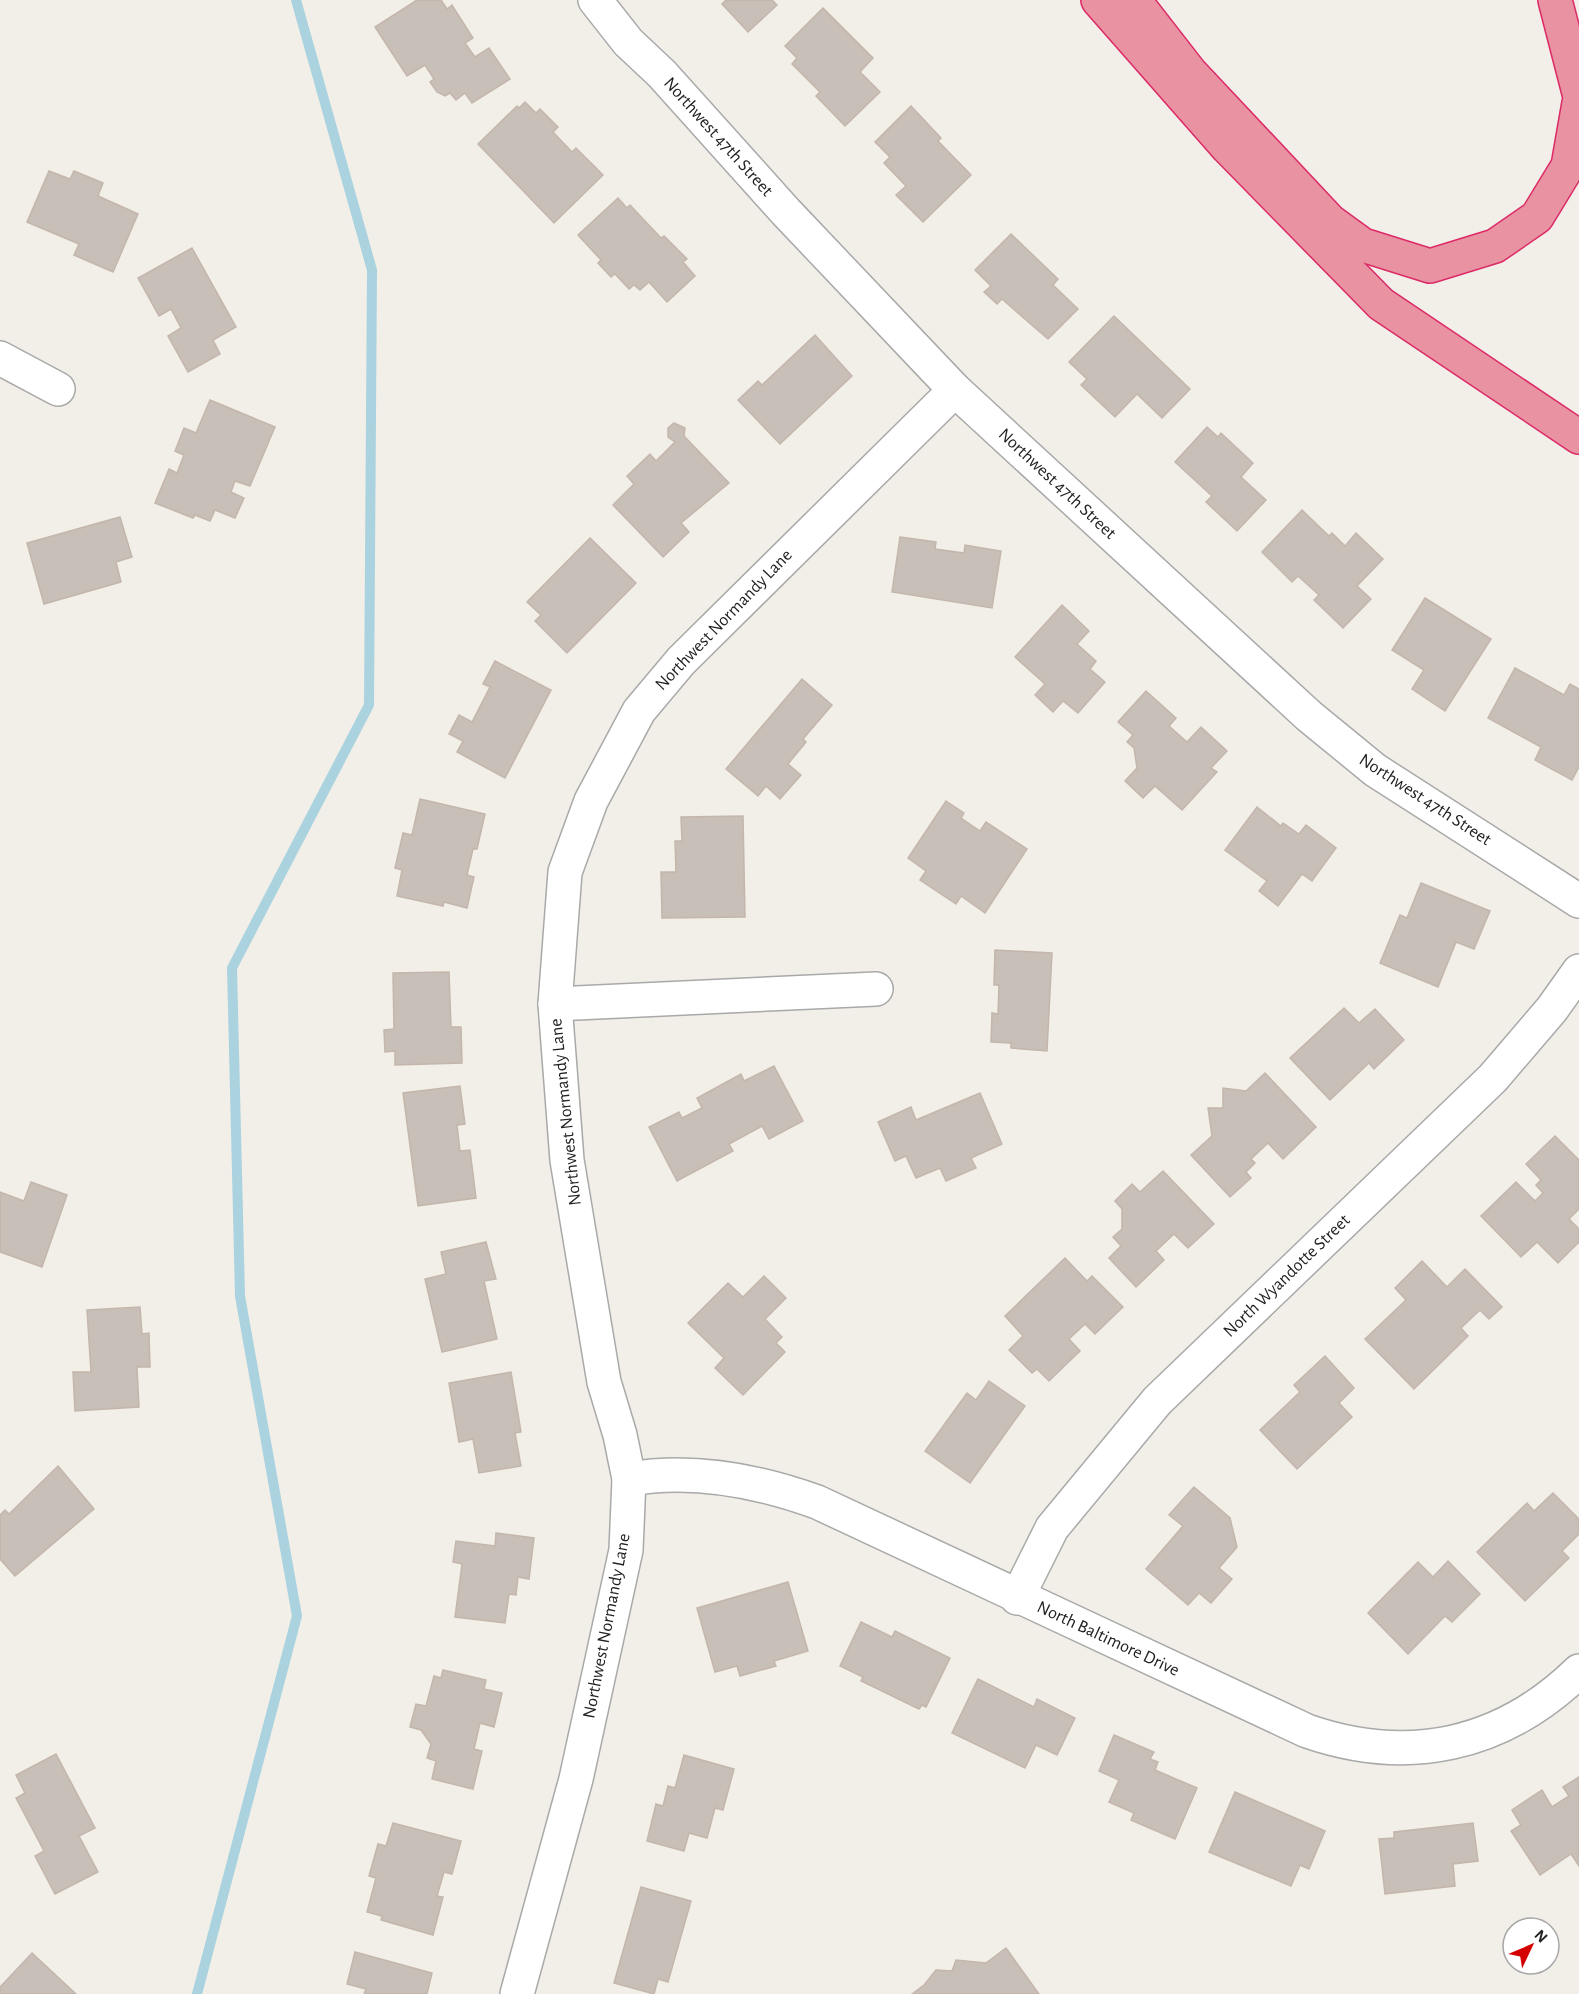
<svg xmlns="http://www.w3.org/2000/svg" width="1579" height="1994" viewBox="0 0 1579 1994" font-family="'Alegreya Sans',sans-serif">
<rect width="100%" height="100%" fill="#f2efe9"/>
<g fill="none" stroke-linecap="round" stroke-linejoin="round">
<!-- stream -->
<polyline stroke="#aad3df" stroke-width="10" points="197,1994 297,1616 240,1296 232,968 369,705 372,270 296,0"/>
</g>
<!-- building -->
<g fill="#c7bfb8" stroke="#c4b6ab" stroke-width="1.5">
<polygon points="417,0 441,0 447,9 452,5 473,38 465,43 475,57 489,48 510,79 472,103 465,93 456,100 450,93 445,96 437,92 430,82 434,79 425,65 407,76 375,27"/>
<polygon points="726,0 772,0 777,5 748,32 722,4"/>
<polygon points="823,8 873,58 860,72 880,92 845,126 816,96 820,92 792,64 797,58 785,46"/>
<polygon points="525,102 536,113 540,109 558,127 553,132 572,152 576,148 603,175 554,223 478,144 517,106 519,108"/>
<polygon points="911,106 941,138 938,141 971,175 923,222 896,195 906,186 884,163 890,157 875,142"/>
<polygon points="49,171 70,179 74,171 103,183 98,196 138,214 113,272 74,255 79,244 27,222"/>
<polygon points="618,198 627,208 630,205 661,238 664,236 687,259 683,262 695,276 667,302 649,282 640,290 634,285 629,289 615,274 611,277 598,263 601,260 578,235"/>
<polygon points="1011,234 1058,279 1053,285 1078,309 1048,339 1002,299 997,304 984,292 991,286 975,270"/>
<polygon points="192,248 236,327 213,340 220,354 188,372 168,336 181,328 171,309 159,316 138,278"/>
<polygon points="1114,316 1190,389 1162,418 1137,394 1115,417 1081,385 1087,379 1069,362"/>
<polygon points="815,335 852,376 780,444 738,400 758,381 762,385"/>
<polygon points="210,400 275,427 250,486 235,481 231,492 244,498 235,518 215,510 210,521 195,515 193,518 155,503 169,469 177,473 184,455 175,451 184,428 196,433"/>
<polygon points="674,423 685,428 684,436 729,483 681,523 689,532 663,557 613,505 634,484 627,476 650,454 656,461 675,442 668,437 668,428"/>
<polygon points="1207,427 1218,437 1221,433 1253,463 1241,477 1266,500 1237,531 1206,502 1212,496 1175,462"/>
<polygon points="1302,510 1329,536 1332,533 1345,546 1356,533 1383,559 1357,586 1371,599 1343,628 1314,600 1319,595 1298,576 1292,582 1262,552"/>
<polygon points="120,517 132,557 116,562 121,582 44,604 27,543"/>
<polygon points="900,537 936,542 935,549 964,553 965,545 1001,551 992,608 892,592"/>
<polygon points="590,538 636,583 567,653 535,621 541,615 527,602"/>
<polygon points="1425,598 1491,639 1445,711 1412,689 1424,670 1392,650"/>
<polygon points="1062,605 1089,631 1077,644 1096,661 1090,669 1105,682 1078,713 1063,701 1053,712 1035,695 1045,684 1015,657"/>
<polygon points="495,661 551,690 505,778 457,752 463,741 449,734 459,715 472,722 490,687 483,684"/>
<polygon points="1515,668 1564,695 1570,684 1579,689 1579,767 1572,780 1535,760 1541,747 1488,718"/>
<polygon points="802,679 832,705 803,739 806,742 788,764 801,775 780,799 766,786 758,796 726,769"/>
<polygon points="1146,691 1176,718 1169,726 1187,742 1201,727 1227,751 1211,768 1217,772 1182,810 1155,786 1143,798 1125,781 1137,768 1134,748 1127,742 1133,735 1118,722"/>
<polygon points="420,799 485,814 477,849 473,849 467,875 474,877 467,908 444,902 443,906 397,896 402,870 395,868 403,833 412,835"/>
<polygon points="946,801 964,813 961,818 980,831 986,822 1027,849 985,913 961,896 956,904 920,880 926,871 908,858"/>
<polygon points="1257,807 1281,826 1283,823 1299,834 1306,825 1336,848 1312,881 1302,874 1278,906 1259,891 1267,881 1225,850"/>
<polygon points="743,816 745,917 662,918 661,872 676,872 675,841 682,841 681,817"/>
<polygon points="1421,883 1490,911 1474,949 1456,942 1438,987 1380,963 1400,915 1407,918"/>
<polygon points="995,950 1052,953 1047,1051 1011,1048 1011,1043 991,1042 992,1013 998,1014 999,985 994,985"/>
<polygon points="449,972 451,1027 461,1027 462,1063 395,1065 395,1051 385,1052 384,1030 394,1029 393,973"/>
<polygon points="1344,1008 1359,1023 1375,1009 1404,1040 1374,1069 1369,1063 1330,1100 1290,1058"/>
<polygon points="774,1066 803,1121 769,1139 762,1126 729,1144 733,1151 677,1181 649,1127 679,1112 682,1118 702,1108 697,1098 741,1074 744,1081"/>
<polygon points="1265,1073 1316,1127 1283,1159 1268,1143 1251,1159 1255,1163 1246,1172 1251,1178 1230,1197 1191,1155 1212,1136 1208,1108 1223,1108 1223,1088 1246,1091"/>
<polygon points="460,1086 465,1124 457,1125 460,1151 470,1150 476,1198 418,1206 403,1093"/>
<polygon points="980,1093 1002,1144 971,1158 976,1168 946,1181 940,1168 916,1178 906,1156 895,1161 878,1122 911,1107 916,1120"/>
<polygon points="1555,1136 1579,1160 1579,1209 1569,1219 1579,1229 1579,1242 1558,1263 1537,1242 1521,1257 1481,1216 1516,1182 1535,1201 1543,1193 1536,1185 1541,1180 1526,1164"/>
<polygon points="1163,1171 1214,1224 1188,1248 1174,1234 1156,1251 1164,1260 1136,1287 1109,1258 1121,1246 1113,1237 1122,1229 1122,1209 1115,1201 1132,1184 1140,1192"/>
<polygon points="31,1182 67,1195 42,1267 0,1252 0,1192 24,1201"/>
<polygon points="486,1242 496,1279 484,1281 497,1339 442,1352 425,1279 446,1274 441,1252"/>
<polygon points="1065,1258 1087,1281 1092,1276 1123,1307 1095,1334 1085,1324 1069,1339 1080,1351 1049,1381 1037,1369 1032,1373 1009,1350 1023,1336 1005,1316"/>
<polygon points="1422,1261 1447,1287 1465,1269 1502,1307 1489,1319 1480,1310 1461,1328 1468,1336 1414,1389 1365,1339 1406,1300 1395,1288"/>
<polygon points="764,1276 786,1298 765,1319 782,1337 776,1343 785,1352 743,1395 715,1368 724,1358 688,1323 728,1283 743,1297"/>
<polygon points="140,1307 142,1334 149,1333 150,1367 137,1367 139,1407 75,1411 73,1372 91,1372 87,1310"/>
<polygon points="1325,1356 1354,1388 1339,1403 1352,1417 1297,1469 1260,1430 1300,1392 1294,1385"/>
<polygon points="511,1372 521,1432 515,1433 521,1466 479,1473 473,1439 459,1442 449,1383"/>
<polygon points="989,1381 1025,1406 970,1483 925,1451 967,1393 976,1400"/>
<polygon points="58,1466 94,1509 15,1576 0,1559 0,1515 5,1510 9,1514"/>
<polygon points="1194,1487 1230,1518 1237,1547 1219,1568 1232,1579 1211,1603 1199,1593 1188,1605 1146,1569 1183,1526 1169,1515"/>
<polygon points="1553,1493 1579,1519 1579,1534 1562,1551 1569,1558 1525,1601 1477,1552 1527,1503 1534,1511"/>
<polygon points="496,1533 534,1538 529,1579 518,1577 516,1595 509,1594 505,1623 455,1617 462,1564 453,1562 456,1541 495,1546"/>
<polygon points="1448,1561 1480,1594 1452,1622 1445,1616 1408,1654 1368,1613 1418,1562 1433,1577"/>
<polygon points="788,1582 808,1651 774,1661 776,1666 740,1676 737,1666 715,1672 697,1608"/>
<polygon points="861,1622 892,1637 895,1631 950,1658 926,1707 922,1705 919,1709 861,1681 863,1677 840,1666"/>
<polygon points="443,1670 486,1680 484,1689 502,1693 494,1727 480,1723 474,1749 482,1751 473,1789 432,1779 436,1761 427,1758 431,1744 421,1730 410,1727 416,1704 426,1706 434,1676 441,1678"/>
<polygon points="978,1679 1034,1707 1037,1699 1075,1718 1057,1755 1036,1745 1025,1768 952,1733"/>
<polygon points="1114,1735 1154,1752 1150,1759 1158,1762 1155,1770 1197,1788 1175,1839 1131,1820 1134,1813 1109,1802 1119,1780 1099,1771"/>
<polygon points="56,1754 95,1828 79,1836 98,1872 55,1894 35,1856 44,1851 16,1798 25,1793 16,1775"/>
<polygon points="684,1755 734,1769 723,1810 715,1808 707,1838 689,1833 684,1851 647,1841 656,1804 663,1806 668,1786 675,1788"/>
<polygon points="1579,1777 1579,1866 1571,1854 1540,1875 1511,1831 1521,1825 1512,1810 1542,1790 1552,1807 1569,1796 1563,1787"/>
<polygon points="1235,1792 1325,1831 1309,1869 1300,1865 1291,1886 1209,1852"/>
<polygon points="393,1823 461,1841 452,1874 444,1872 437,1896 443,1897 433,1935 381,1920 382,1916 367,1912 376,1878 369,1876 378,1844 386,1846"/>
<polygon points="1473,1823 1478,1861 1453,1864 1455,1886 1385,1894 1379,1839 1394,1838 1394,1832"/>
<polygon points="641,1887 691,1901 668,1982 658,1979 654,1994 614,1983"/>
<polygon points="1006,1948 1039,1994 912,1994 924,1985 936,1970 952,1971 956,1960 986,1963"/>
<polygon points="355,1952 432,1973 427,1994 364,1994 366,1989 347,1984"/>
<polygon points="32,1953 76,1994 0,1994 0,1987"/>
</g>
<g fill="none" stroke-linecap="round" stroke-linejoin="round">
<!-- minor casing -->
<g stroke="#a9a9a9" stroke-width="36">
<g id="minor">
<polyline points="595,0 628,42 662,74 786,212 955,390 1309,716 1375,770 1579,901"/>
<polyline points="0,358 58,389"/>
<polyline points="555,1004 876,989"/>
<path d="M629,1479c64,-11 127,1 188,23l490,229c101,35 195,15 272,-60"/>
<polyline points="1017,1598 1052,1528 1157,1401 1493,1078 1552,1009 1579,971"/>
<polyline points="517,1994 576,1779 626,1550 629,1479 620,1435 604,1382 567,1160 555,1004 565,872 591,801 639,711 681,661 955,390"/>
</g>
</g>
<!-- highway casing -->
<g stroke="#dc2a67" stroke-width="36">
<g id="highway">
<polyline points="1098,0 1228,148 1381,304 1579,437"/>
<polyline points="1134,0 1190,72 1330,221 1363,245 1430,266 1495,246 1537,217 1568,166 1579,103"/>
<polyline points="1555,0 1579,93"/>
</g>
</g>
<!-- minor -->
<use href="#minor" stroke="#fff" stroke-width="33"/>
<!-- highway -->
<use href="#highway" stroke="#e892a2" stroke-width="33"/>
</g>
<g text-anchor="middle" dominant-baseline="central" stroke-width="4.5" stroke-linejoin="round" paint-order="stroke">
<!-- street labels -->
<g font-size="18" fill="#222" stroke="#fff">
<text transform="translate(718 137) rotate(48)">Northwest 47th Street</text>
<text transform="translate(1057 484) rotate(43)">Northwest 47th Street</text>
<text transform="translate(724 620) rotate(-46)">Northwest Normandy Lane</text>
<text transform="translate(1425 800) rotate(33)">Northwest 47th Street</text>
<text transform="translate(566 1112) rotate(-96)">Northwest Normandy Lane</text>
<text transform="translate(1287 1276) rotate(-44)">North Wyandotte Street</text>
<text transform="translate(607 1626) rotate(-79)">Northwest Normandy Lane</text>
<text transform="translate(1108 1639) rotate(25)">North Baltimore Drive</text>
</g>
</g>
<!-- north arrow -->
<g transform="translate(1531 1946) rotate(46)"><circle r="28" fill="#ffffff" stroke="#a7a7a7" stroke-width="1.5"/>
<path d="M0-4.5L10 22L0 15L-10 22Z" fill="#d40000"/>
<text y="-9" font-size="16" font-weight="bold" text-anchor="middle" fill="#222222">N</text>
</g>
</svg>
